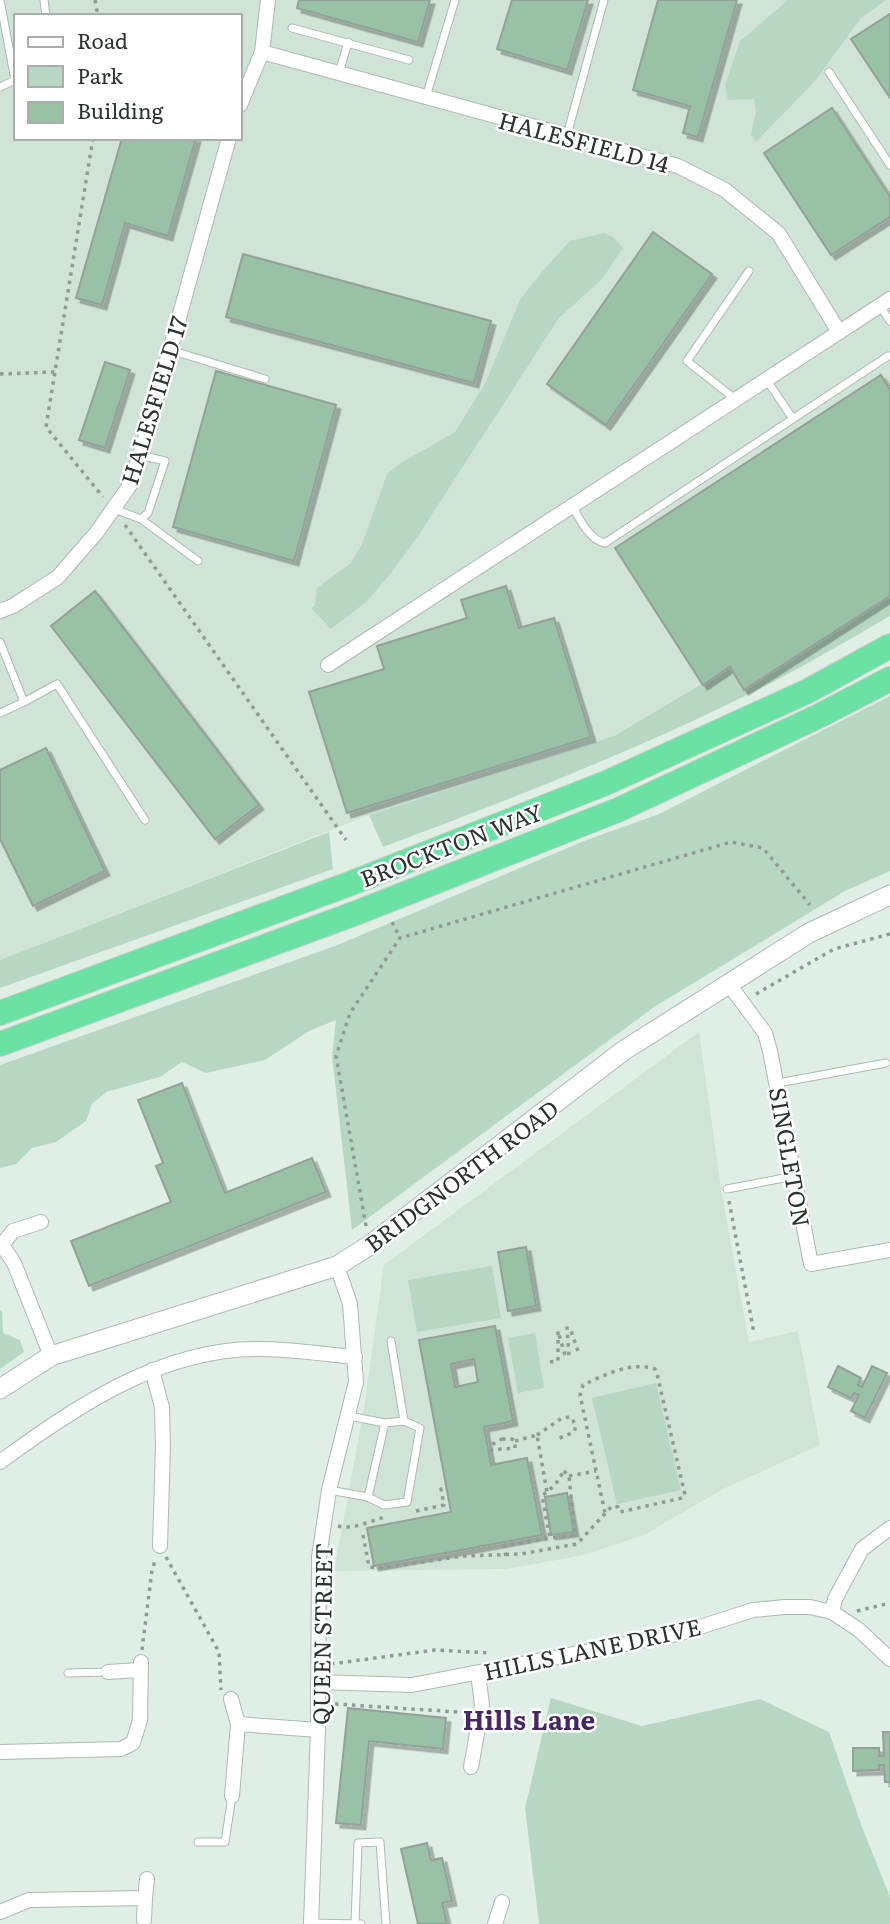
<svg xmlns="http://www.w3.org/2000/svg" width="890" height="1924" viewBox="0 0 890 1924" font-family="Literata,serif">
<defs>
<filter id="shadow"><feDropShadow dx="4.5" dy="4.5" stdDeviation="0" flood-color="#0004"/></filter>
</defs>
<rect width="100%" height="100%" fill="#e0efe5"/>
<!-- built -->
<g fill="#cfe3d6" fill-rule="evenodd">
<path d="M0,0h890v596l-146,94 -15,-23 -115,69 -245,79 -369,145zM16,16h224v122h-224z"/>
<polygon points="699,1032 721,1189 749,1342 798,1331 820,1445 723,1489 644,1535 584,1555 507,1569 334,1571 364,1409 384,1265"/>
</g>
<!-- green -->
<g fill="#b7d7c2">
<polygon points="788,0 886,0 861,18 814,82 756,142 751,135 756,111 754,99 728,100 725,85 740,41"/>
<polygon points="604,233 613,237 623,248 602,279 559,318 418,536 391,573 366,602 331,629 311,608 315,605 317,588 351,563 363,542 387,474 401,463 455,432 485,384 520,300 540,274 570,241"/>
<path d="M890,596v20c-40,23 -80,47 -121,68 -124,63 -255,114 -386,163l-14,-32 245,-79 116,-69 15,23z"/>
<polygon points="890,696 890,871 845,891 654,1007 352,1230 332,1056 336,1020 309,1031 265,1060 206,1073 182,1062 160,1077 106,1092 92,1104 86,1121 56,1142 32,1148 16,1164 0,1168 0,1065 335,946 584,841 659,814"/>
<polygon points="329,832 333,869 0,988 0,960"/>
<polygon points="492,1266 501,1318 417,1332 408,1280"/>
<polygon points="0,1310 2,1311 3,1333 20,1340 24,1352 0,1369"/>
<polygon points="535,1333 544,1388 518,1393 508,1338"/>
<polygon points="656,1383 681,1490 617,1504 592,1398"/>
<polygon points="551,1698 642,1726 760,1699 829,1732 862,1827 890,1897 890,1924 539,1924 525,1808"/>
</g>
<!-- building -->
<g fill="#99c1a6" stroke="#94a198" stroke-width="2" fill-rule="evenodd" filter="url(#shadow)">
<polygon points="299,0 430,0 418,42 297,8"/>
<polygon points="512,0 588,0 567,70 497,49"/>
<polygon points="658,0 737,0 698,137 683,133 690,106 633,90"/>
<polygon points="890,14 890,98 851,39"/>
<polygon points="832,108 890,197 890,217 831,255 764,153"/>
<polygon points="122,138 196,138 168,236 125,223 102,305 76,298"/>
<polygon points="653,232 712,274 606,425 547,384"/>
<polygon points="243,254 491,321 474,383 226,317"/>
<polygon points="105,362 130,370 105,448 79,440"/>
<polygon points="216,371 336,405 294,561 173,527"/>
<polygon points="881,375 890,390 890,596 744,690 730,667 703,685 615,548"/>
<polygon points="506,586 519,628 554,618 591,737 347,813 309,692 384,669 377,646 467,618 461,600"/>
<polygon points="95,591 259,805 215,839 51,626"/>
<polygon points="46,748 105,871 33,906 0,839 0,770"/>
<polygon points="182,1083 225,1193 312,1158 326,1192 89,1286 71,1241 171,1202 156,1166 163,1163 138,1100"/>
<polygon points="526,1247 536,1306 508,1311 498,1252"/>
<path d="M495,1326l18,95 -29,6 7,38 36,-7 15,77 -168,31 -7,-38 84,-16 -32,-172zM474,1359l4,23 -23,5 -4,-23z"/>
<polygon points="838,1366 861,1378 858,1385 862,1387 872,1366 887,1373 865,1418 851,1411 859,1395 854,1393 851,1398 828,1387"/>
<polygon points="567,1493 574,1532 551,1535 545,1497"/>
<polygon points="348,1708 446,1718 443,1749 369,1741 361,1825 336,1823"/>
<polygon points="883,1732 890,1732 890,1782 885,1782 884,1765 879,1765 879,1770 853,1771 853,1748 879,1748 879,1756 884,1756"/>
<polygon points="427,1843 431,1860 442,1858 452,1901 442,1903 447,1924 418,1924 401,1849"/>
</g>
<g fill="none" stroke-linecap="round" stroke-linejoin="round">
<!-- service casing -->
<g stroke="#acbab0" stroke-width="9">
<g id="service">
<polyline points="44,0 46,16"/>
<polyline points="292,28 409,60"/>
<polyline points="829,72 890,165"/>
<polyline points="339,73 348,42"/>
<polyline points="0,87 15,80 0,0"/>
<polyline points="426,97 455,0"/>
<polyline points="567,135 604,0"/>
<polyline points="880,306 890,321"/>
<polyline points="170,350 265,379"/>
<polyline points="766,379 793,419"/>
<polyline points="735,399 687,361 749,271"/>
<polyline points="140,455 165,461 148,513 141,519"/>
<path d="M572,506c8,13 17,34 33,37l283,-187"/>
<polyline points="114,509 141,519 198,561"/>
<polyline points="0,642 24,702 0,713"/>
<polyline points="24,702 57,684 145,820"/>
<polyline points="778,1083 886,1063"/>
<polyline points="727,1189 794,1176"/>
<polyline points="391,1341 404,1421"/>
<polyline points="349,1416 385,1423 404,1421 420,1428 407,1502 384,1505 368,1497 385,1423"/>
<polyline points="329,1490 368,1497"/>
<polyline points="68,1673 108,1672"/>
<polyline points="198,1842 225,1842 232,1796"/>
<polyline points="311,1923 361,1924"/>
<polyline points="355,1923 358,1843 380,1842 386,1924"/>
</g>
</g>
<!-- minor casing -->
<g stroke="#acbab0" stroke-width="16">
<g id="minor">
<polyline points="262,52 678,166 725,190 779,234 839,332"/>
<polyline points="240,105 262,52 268,0"/>
<polyline points="0,611 13,606 58,577 97,532 130,485 146,436 229,138"/>
<polyline points="328,665 890,299"/>
<polyline points="728,983 765,1033 770,1051 811,1264 890,1250"/>
<polyline points="2,1245 14,1263 51,1356"/>
<polyline points="2,1245 13,1231 41,1222"/>
<polyline points="152,1370 162,1407 163,1446 160,1546"/>
<path d="M0,1462c75,-55 162,-114 259,-113 32,0 64,5 96,8"/>
<polyline points="832,1612 835,1599 862,1549 890,1528"/>
<polyline points="108,1672 140,1670"/>
<polyline points="318,1682 412,1685 678,1634 753,1610 785,1607 810,1607 832,1612 859,1630 890,1659"/>
<polyline points="231,1699 238,1724 232,1796"/>
<polyline points="238,1724 318,1730"/>
<polyline points="0,1752 121,1749 133,1743 140,1720 141,1662"/>
<polyline points="471,1767 482,1705 478,1673"/>
<polyline points="145,1898 147,1879"/>
<polyline points="0,1912 29,1900 145,1898 144,1920"/>
<polyline points="311,1924 318,1730 319,1557 329,1490 356,1382 350,1304 337,1266"/>
<polyline points="495,1924 502,1902"/>
</g>
</g>
<!-- tertiary casing -->
<g stroke="#acbab0" stroke-width="21">
<polyline id="tertiary" points="0,1389 51,1356 337,1266 370,1245 623,1051 809,933 890,895"/>
</g>
<!-- trunk casing -->
<g stroke="#cccecd" stroke-width="26">
<g id="trunk">
<polyline points="0,1013 349,884 606,783 808,691 890,646"/>
<polyline points="0,1044 356,913 618,810 819,716 890,679"/>
</g>
</g>
<!-- path -->
<g stroke="#909b94" stroke-width="3.5" stroke-dasharray="3.5 5" stroke-linecap="butt">
<polyline points="95,0 98,16"/>
<polyline points="93,138 46,427 103,497"/>
<polyline points="0,374 55,372"/>
<polyline points="125,525 346,840"/>
<polyline points="392,922 400,938"/>
<polyline points="756,994 834,949 890,934"/>
<polyline points="729,1201 754,1333"/>
<polyline points="366,1226 336,1056 350,1013 400,938 731,842 763,848 810,905"/>
<polyline points="550,1362 558,1361 558,1331 565,1355 569,1356 567,1328 570,1328 579,1354"/>
<polyline points="537,1435 562,1418 571,1417 576,1426 574,1432 555,1440"/>
<polygon points="502,1439 512,1439 515,1441 515,1448 491,1450 491,1445"/>
<polyline points="515,1441 537,1435 547,1492"/>
<polygon points="564,1471 569,1476 575,1535 550,1538 542,1496 555,1485"/>
<polyline points="569,1476 596,1471"/>
<polyline points="416,1511 444,1505 441,1489 447,1488"/>
<path d="M338,1526c15,4 32,-5 47,-9"/>
<path d="M363,1535l6,32 11,1 84,-12 57,-2 56,-10 35,-38 6,1 2,5 62,-14 3,-3 -28,-121 -2,-5c-23,-8 -51,6 -72,16l-3,10 25,118"/>
<polyline points="506,1556 504,1546 550,1538"/>
<polyline points="166,1557 219,1652 221,1690"/>
<polyline points="857,1611 890,1603"/>
<polyline points="142,1650 152,1570 155,1561"/>
<polyline points="331,1664 435,1650 490,1653"/>
<polyline points="335,1704 458,1712"/>
</g>
<!-- service -->
<use href="#service" stroke="#fff" stroke-width="7"/>
<!-- minor -->
<use href="#minor" stroke="#fff" stroke-width="14"/>
<!-- tertiary -->
<use href="#tertiary" stroke="#fff" stroke-width="19"/>
<!-- trunk -->
<use href="#trunk" stroke="#6be2a4" stroke-width="24"/>
</g>
<g text-anchor="middle" dominant-baseline="central" stroke-width="5" stroke-linejoin="round" paint-order="stroke">
<!-- street labels -->
<g font-size="23" fill="#2c322e" stroke="#fff">
<text transform="translate(584 141) rotate(15)">HALESFIELD 14</text>
<text transform="translate(153 400) rotate(-73)">HALESFIELD 17</text>
<text transform="translate(451 844) rotate(-21)">BROCKTON WAY</text>
<text transform="translate(791 1157) rotate(80)">SINGLETON</text>
<text transform="translate(461 1175) rotate(-37)">BRIDGNORTH ROAD</text>
<text transform="translate(321 1634) rotate(-89)">QUEEN STREET</text>
<text transform="translate(592 1648) rotate(-12)">HILLS LANE DRIVE</text>
</g>
<!-- quarter labels -->
<g font-size="26" font-weight="bold" fill="#452861" stroke="#fff">
<text x="529" y="1718">Hills Lane</text>
</g>
</g>
<!-- legend -->
<rect x="14" y="14" width="228" height="126" fill="#ffffff" stroke="#abadab" stroke-width="2"/>
<rect x="28" y="37" width="35" height="10" fill="#ffffff" stroke="#abadab" stroke-width="2"/>
<text x="77" y="49" font-size="21" fill="#2c322e">Road</text>
<rect x="28" y="66" width="35" height="21" fill="#b7d7c2" stroke="#abadab" stroke-width="2"/>
<text x="77" y="84" font-size="21" fill="#2c322e">Park</text>
<rect x="28" y="102" width="35" height="21" fill="#99c1a6" stroke="#abadab" stroke-width="2"/>
<text x="77" y="119" font-size="21" fill="#2c322e">Building</text>
</svg>
